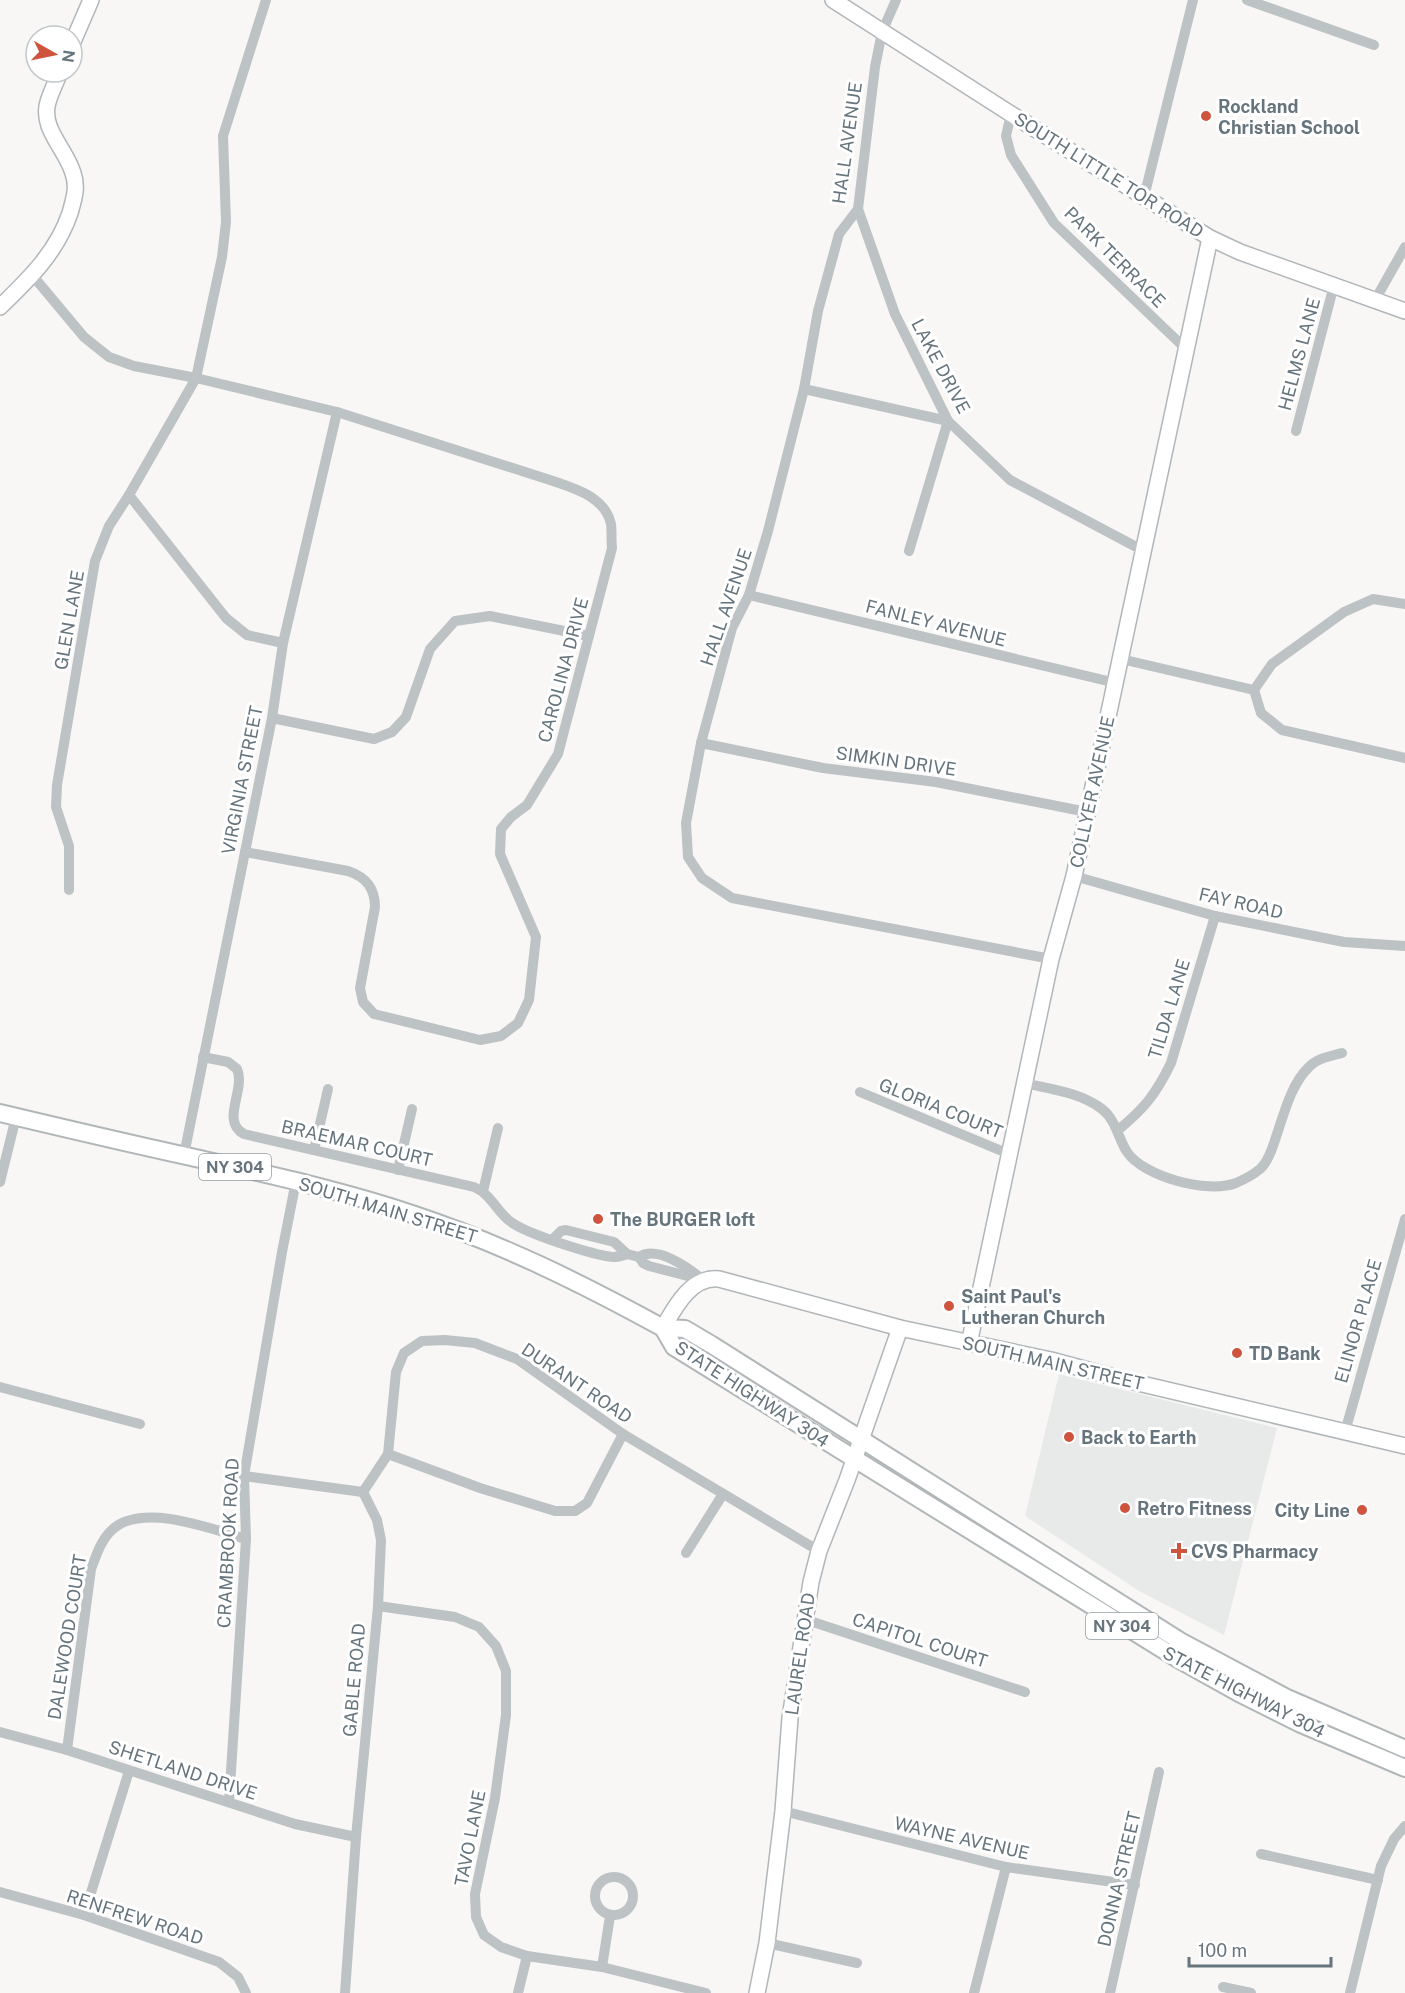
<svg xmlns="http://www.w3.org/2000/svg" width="1405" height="1993" viewBox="0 0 1405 1993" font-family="'Public Sans',sans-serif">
<rect width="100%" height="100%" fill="#f8f7f5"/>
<!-- built -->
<polygon fill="#e8e9e9" points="1059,1374 1277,1428 1224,1635 1139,1591 1025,1516"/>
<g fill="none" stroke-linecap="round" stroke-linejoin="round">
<!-- secondary casing -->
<g stroke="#b0b6ba" stroke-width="18">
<g id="secondary">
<polyline points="833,0 1011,114 1210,238 1240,252 1405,311"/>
<polyline points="72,44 91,0"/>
<path d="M0,307c29,-28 57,-55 70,-94 4,-14 8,-26 3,-40 -7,-24 -33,-45 -25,-71 3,-10 8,-20 12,-30"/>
<path d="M663,1328c12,-21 28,-52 56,-49l181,49 151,32 70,19 284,67"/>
<polyline points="969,1344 1051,959 1074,876 1210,238"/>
<polyline points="757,1993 767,1943 783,1811 790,1718 811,1582 819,1551 847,1480 900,1328"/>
</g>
</g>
<!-- primary casing -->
<g stroke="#b1b7b9" stroke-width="20">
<g id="primary">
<path d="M0,1113c63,15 127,30 191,44 75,17 150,33 224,58 87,29 168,69 248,113"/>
<polyline points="663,1328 674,1347 1178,1659 1239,1693 1301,1724 1405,1768"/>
<polyline points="663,1328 685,1329 712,1345 1180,1641 1287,1698 1405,1749"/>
</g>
</g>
<!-- street -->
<g stroke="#bdc2c5" stroke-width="10">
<polyline points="896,0 882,32 875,67 858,209 839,234 818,311 804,389 768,531 749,595 732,628 701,743 686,823 688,857 702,878 732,898 1051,959"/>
<polyline points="1247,0 1374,45"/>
<polyline points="1011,114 1006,136 1011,155 1054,223 1187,350"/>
<polyline points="1144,197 1193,0"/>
<polyline points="858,209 895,314 948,421 1010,480 1142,550"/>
<path d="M33,276l51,61 25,20 25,9 62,12 141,34 213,68c23,8 55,16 61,44 1,7 0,16 1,24l-54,206 -31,51 -16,12 -10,12 -1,25 36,83 -7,63 -11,23 -17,13 -21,4 -106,-26 -11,-12 -3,-14 15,-81c0,-19 -9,-30 -27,-36l-103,-19"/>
<polyline points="1375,300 1405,247"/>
<polyline points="804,389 948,421 909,551"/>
<polyline points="1296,431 1334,285"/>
<polyline points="129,495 226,618 247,635 283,643"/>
<polyline points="749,595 1116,683"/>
<polyline points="1121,659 1254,690"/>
<polyline points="1254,690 1272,664 1344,612 1373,599 1405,604"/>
<polyline points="1254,690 1261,713 1282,730 1405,758"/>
<polyline points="272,718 374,739 392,732 406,717 430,649 455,621 490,616 589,636"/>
<polyline points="701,743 823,768 936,782 1087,812"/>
<polyline points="1074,876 1215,916 1344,942 1405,946"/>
<polyline points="69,890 69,846 56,807 57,785 95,561 109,526 129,495 196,378 222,257 226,222 223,136 266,0"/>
<path d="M203,1057l25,5 9,7c9,21 -17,52 7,65l230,53c17,7 23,25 37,35 16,12 82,33 102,35 5,0 9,-1 14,-3"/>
<path d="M1024,1083c26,6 56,9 78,26 14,11 16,29 25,43 17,25 81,42 109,31 7,-3 18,-9 24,-14 8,-7 13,-22 16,-32 8,-23 15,-53 33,-70 8,-9 22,-11 33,-14"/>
<polyline points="860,1092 1009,1154"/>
<path d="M1118,1130c26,-21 38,-36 53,-67l44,-147"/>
<polyline points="314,1150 328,1089"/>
<polyline points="184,1155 272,718 283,643 337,412"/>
<polyline points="398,1170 412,1109"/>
<polyline points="0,1182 16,1117"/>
<polyline points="483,1191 498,1128"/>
<polyline points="553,1239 561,1231 566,1230 614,1242 627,1254 639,1257 643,1263 649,1266 703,1280"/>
<path d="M639,1257c18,-12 50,11 64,23"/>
<polyline points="0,1387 140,1424"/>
<polyline points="1345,1432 1405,1219"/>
<polyline points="388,1454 480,1488 555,1511 575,1511 587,1503 623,1434"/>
<polyline points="244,1476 363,1492"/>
<polyline points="363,1492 388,1454 396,1372 404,1353 422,1341 445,1340 475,1343 517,1359 623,1434 819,1551"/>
<polyline points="686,1553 723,1494"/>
<polyline points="378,1606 455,1617 479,1627 496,1646 506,1671 506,1715 495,1798 475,1894 476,1917 484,1935 501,1947 527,1956 602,1967 706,1993"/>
<polyline points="804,1619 1025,1692"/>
<polyline points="0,1732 67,1750 295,1824 356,1837"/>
<path d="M67,1750l24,-181c6,-15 10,-30 23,-41 31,-25 98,1 132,11"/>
<polyline points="229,1802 246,1539 244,1476 282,1252 296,1181"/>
<polyline points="783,1811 1006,1867 1135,1885"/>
<polyline points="1261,1854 1378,1880"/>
<circle cx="614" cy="1896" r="19"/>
<polyline points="0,1892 84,1915 219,1962 238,1977 246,1993"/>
<polyline points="84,1915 129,1771"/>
<polyline points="767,1943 857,1963"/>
<polyline points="602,1967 610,1916"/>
<polyline points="1223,1987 1251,1993"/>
<polyline points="345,1993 356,1837 378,1606 381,1540 377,1520 363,1492"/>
<polyline points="518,1993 527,1956"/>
<polyline points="974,1993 1006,1867"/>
<polyline points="1110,1993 1159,1772"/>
<polyline points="1350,1993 1381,1866 1394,1839 1405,1826"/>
</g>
<!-- secondary -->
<use href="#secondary" stroke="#fff" stroke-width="15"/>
<!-- primary -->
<use href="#primary" stroke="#fff" stroke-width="16"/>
</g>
<!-- markers -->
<g fill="#cf543e" stroke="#fff" stroke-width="2">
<circle cx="1206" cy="116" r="6"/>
<circle cx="598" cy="1219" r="6"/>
<circle cx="949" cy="1306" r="6"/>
<circle cx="1237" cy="1353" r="6"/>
<circle cx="1069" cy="1437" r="6"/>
<circle cx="1125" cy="1508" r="6"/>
<circle cx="1362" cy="1510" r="6"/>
<path d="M1176 1542h6v6h6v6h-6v6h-6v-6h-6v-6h6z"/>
</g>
<g text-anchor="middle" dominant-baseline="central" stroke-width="6" stroke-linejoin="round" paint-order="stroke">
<!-- shield labels -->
<g fill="#fff" stroke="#949ea4" stroke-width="1.5">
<rect x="199" y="1154" width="72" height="26" rx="4.5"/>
<rect x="1086" y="1613" width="72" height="26" rx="4.5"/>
</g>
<g font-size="16" font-weight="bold" fill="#66757d">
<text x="235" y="1167">NY 304</text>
<text x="1122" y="1626">NY 304</text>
</g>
<!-- poi labels -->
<g font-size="18" font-weight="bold" fill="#66757d" stroke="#fff" text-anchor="start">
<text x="1218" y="106">Rockland<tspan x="1218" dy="21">Christian School</tspan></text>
<text x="610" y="1219">The BURGER loft</text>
<text x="961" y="1296">Saint Paul's<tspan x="961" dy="21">Lutheran Church</tspan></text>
<text x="1249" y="1353">TD Bank</text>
<text x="1081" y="1437">Back to Earth</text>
<text x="1137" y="1508">Retro Fitness</text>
<text x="1350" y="1510" text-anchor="end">City Line</text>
<text x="1191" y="1551">CVS Pharmacy</text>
</g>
<!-- street labels -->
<g font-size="18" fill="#66757d" stroke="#fff">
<text transform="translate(847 143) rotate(-82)">HALL AVENUE</text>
<text transform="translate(1109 175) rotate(32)">SOUTH LITTLE TOR ROAD</text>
<text transform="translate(1115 257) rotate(45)">PARK TERRACE</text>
<text transform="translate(1299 354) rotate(-75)">HELMS LANE</text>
<text transform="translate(941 366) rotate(62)">LAKE DRIVE</text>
<text transform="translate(726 607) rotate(-71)">HALL AVENUE</text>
<text transform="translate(69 620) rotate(-80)">GLEN LANE</text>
<text transform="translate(936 623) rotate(14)">FANLEY AVENUE</text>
<text transform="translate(563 670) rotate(-75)">CAROLINA DRIVE</text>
<text transform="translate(896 761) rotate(8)">SIMKIN DRIVE</text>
<text transform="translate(242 780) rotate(-79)">VIRGINIA STREET</text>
<text transform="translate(1092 792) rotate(-78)">COLLYER AVENUE</text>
<text transform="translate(1241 903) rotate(13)">FAY ROAD</text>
<text transform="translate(1169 1009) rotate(-73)">TILDA LANE</text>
<text transform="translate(941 1108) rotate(22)">GLORIA COURT</text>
<text transform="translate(357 1143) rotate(13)">BRAEMAR COURT</text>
<text transform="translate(388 1210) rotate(17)">SOUTH MAIN STREET</text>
<text transform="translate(1358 1321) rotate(-74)">ELINOR PLACE</text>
<text transform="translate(1053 1363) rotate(13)">SOUTH MAIN STREET</text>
<text transform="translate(577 1383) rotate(34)">DURANT ROAD</text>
<text transform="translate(752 1394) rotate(33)">STATE HIGHWAY 304</text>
<text transform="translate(228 1543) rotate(-87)">CRAMBROOK ROAD</text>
<text transform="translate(67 1637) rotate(-81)">DALEWOOD COURT</text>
<text transform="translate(920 1640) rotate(18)">CAPITOL COURT</text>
<text transform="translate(800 1654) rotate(-82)">LAUREL ROAD</text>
<text transform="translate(354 1680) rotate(-85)">GABLE ROAD</text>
<text transform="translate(1244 1692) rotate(27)">STATE HIGHWAY 304</text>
<text transform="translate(183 1770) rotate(18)">SHETLAND DRIVE</text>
<text transform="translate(470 1838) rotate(-79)">TAVO LANE</text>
<text transform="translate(962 1838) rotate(13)">WAYNE AVENUE</text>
<text transform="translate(1119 1879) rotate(-77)">DONNA STREET</text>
<text transform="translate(135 1917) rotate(18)">RENFREW ROAD</text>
</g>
</g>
<!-- north arrow -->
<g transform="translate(54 54) rotate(99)"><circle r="28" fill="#ffffff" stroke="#c2c8cb" stroke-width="1.5"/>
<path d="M0-4.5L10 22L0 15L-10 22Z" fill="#cf543e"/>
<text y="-9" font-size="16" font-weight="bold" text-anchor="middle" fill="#66757d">N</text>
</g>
<!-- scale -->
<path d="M1189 1957v9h142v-9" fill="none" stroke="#66757d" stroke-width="3"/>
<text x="1198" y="1957" font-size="18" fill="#66757d" stroke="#ffffff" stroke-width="4.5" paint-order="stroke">100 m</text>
</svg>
